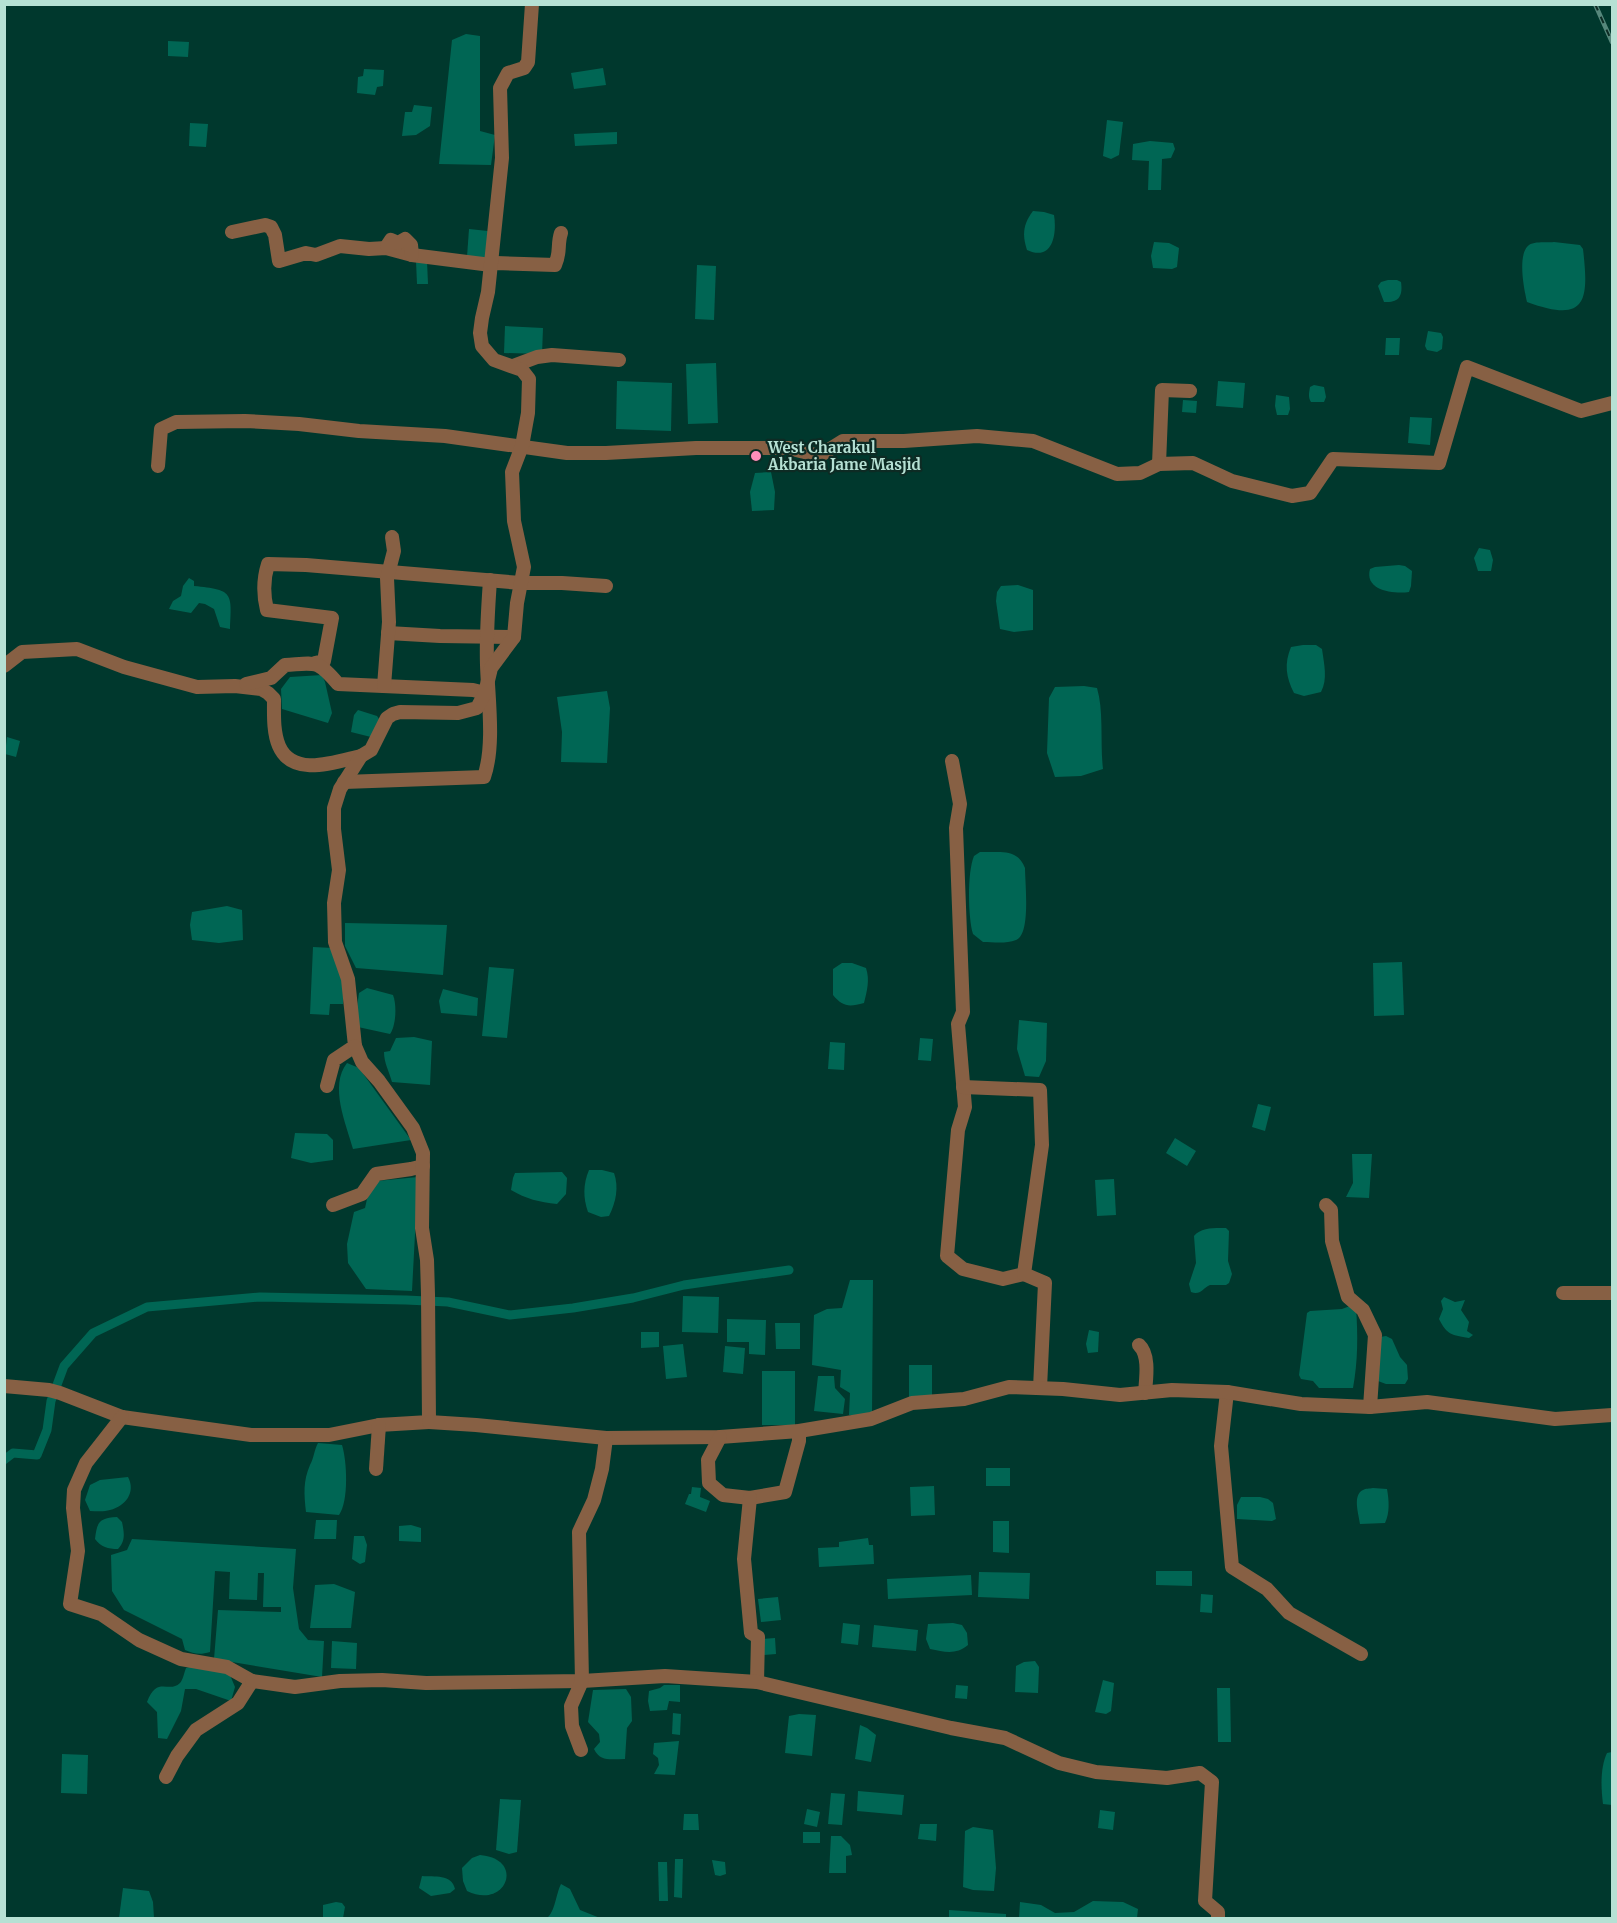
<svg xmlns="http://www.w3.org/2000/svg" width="1617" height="1923" viewBox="0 0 1617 1923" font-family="Merriweather,serif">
<rect width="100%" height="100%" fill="#00382d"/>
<!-- water -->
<g fill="#006654">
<polygon points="466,34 480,36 480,131 495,135 491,165 439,164 452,40"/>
<polygon points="168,41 189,42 188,57 168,56"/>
<polygon points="603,68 606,85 574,89 571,73"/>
<polygon points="364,69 384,70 383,86 377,87 375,95 357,93 358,77 363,76"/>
<polygon points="414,105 432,107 430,126 416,135 402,136 405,112 412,112"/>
<polygon points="1107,120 1123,122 1119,155 1111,159 1103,156"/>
<polygon points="190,123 208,124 206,147 189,146"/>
<polygon points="617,132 617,144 575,146 574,134"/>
<polygon points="1150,141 1173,143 1175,149 1171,158 1162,159 1161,190 1148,190 1149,161 1132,160 1133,144"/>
<path d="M1033,211l11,1 10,3c3,18 -1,47 -27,35 -5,-15 -4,-26 6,-39z"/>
<polygon points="469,229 488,231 486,258 467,257"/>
<polygon points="1154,242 1169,243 1179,248 1177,267 1172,269 1153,268 1151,256"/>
<path d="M1554,242l26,3 3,4c6,52 4,75 -56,53 -3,-13 -10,-48 2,-57 6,-4 18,-2 25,-3z"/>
<polygon points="416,261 427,261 428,284 417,284"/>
<polygon points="697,265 716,266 714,320 695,319"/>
<path d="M1388,280h9l4,2c2,14 -2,21 -17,20l-6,-16 3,-4z"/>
<polygon points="505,326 543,328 542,354 504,353"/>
<polygon points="1428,331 1441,333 1443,337 1442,349 1437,352 1427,350 1425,346"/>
<polygon points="1386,338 1400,338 1399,355 1385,355"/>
<polygon points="716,363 718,423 688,424 686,364"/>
<polygon points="617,381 672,383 671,431 616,429"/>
<polygon points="1218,381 1245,383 1243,408 1216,406"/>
<path d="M1314,385l10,2 2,10 -2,5h-13c-3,-5 -2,-9 -1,-15z"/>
<polygon points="1276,395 1289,397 1290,409 1288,415 1277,415 1275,406"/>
<polygon points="1183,400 1197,401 1196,413 1182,412"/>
<polygon points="1410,417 1432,418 1430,445 1408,443"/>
<polygon points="771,472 775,492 774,510 752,511 750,492 755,473"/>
<polygon points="1479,548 1490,550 1493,560 1491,571 1478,571 1474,558"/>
<path d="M1399,565l6,1 7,5 -1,15 -2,6c-15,2 -45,-1 -39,-23l5,-2z"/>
<path d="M189,578l5,3v5c39,4 38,6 36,43l-10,-2 -6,-18 -9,-5 -6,-1 -8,10 -22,-4 4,-8 8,-5 2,-10z"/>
<polygon points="1018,585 1033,590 1033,630 1014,632 1000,629 996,601 997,592 1001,586"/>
<path d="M1303,645h13l6,4c2,15 6,30 -1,43l-17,4 -10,-3c-8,-16 -10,-29 -3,-46z"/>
<polygon points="322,675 325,682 332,713 328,723 282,709 281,689 290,677"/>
<path d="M1084,686l13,2c7,23 3,56 6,81l-22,7 -26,1 -8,-24 2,-55 6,-11z"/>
<polygon points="607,691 610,708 607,763 561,762 562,732 557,697"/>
<polygon points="358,710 377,716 381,722 371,737 351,732 354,715"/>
<polygon points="7,737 20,741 16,757 5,754"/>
<path d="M980,852c19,1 37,-5 45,16 0,15 6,67 -9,72 -10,4 -23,2 -33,2l-10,-8c-5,-16 -6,-61 1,-78z"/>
<polygon points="227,906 242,910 243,940 219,943 192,940 190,925 192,912"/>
<polygon points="345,923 447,925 443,975 356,968 345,946"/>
<polygon points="313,947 333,948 343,981 343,1004 330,1004 329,1015 310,1014"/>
<polygon points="1402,962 1404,1015 1374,1016 1373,963"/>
<path d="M842,963h10l14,5c4,12 1,23 -2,35 -15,4 -21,4 -31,-8v-26z"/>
<polygon points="489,967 514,969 507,1038 482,1036"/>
<path d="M367,988l26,7c4,10 3,31 -3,39l-32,-7 -1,-20 2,-14z"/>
<polygon points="443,989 478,998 477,1016 441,1013 439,1001"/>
<polygon points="1019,1020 1047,1023 1046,1061 1039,1077 1025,1076 1017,1049"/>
<path d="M414,1037l18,4 -2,44 -38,-3c-3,-11 -8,-19 -8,-30l6,-1 6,-13z"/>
<polygon points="920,1038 933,1039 931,1061 918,1060"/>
<polygon points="830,1042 845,1043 844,1070 828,1069"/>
<path d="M347,1063l12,5 52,72 -58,9c-7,-26 -24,-63 -6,-86z"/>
<polygon points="1258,1104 1271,1107 1265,1131 1252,1127"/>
<polygon points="295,1133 327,1134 333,1140 333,1160 311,1163 291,1158"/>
<polygon points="1175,1138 1196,1151 1187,1166 1166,1153"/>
<polygon points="1352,1154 1372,1154 1369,1198 1346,1197 1353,1183"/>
<path d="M589,1170h13l12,3c5,14 2,29 -5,43l-8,1 -13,-5c-5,-14 -5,-28 1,-42z"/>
<path d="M562,1172l5,6 -1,16 -9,10c-18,-2 -31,-5 -46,-14l2,-12 2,-5z"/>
<polygon points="418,1177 412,1291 366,1289 348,1263 347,1244 354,1212 365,1208 367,1199 377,1181"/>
<polygon points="1114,1179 1116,1215 1097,1216 1095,1180"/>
<path d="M1226,1228l3,3 -1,30 4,13 -3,9 -3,2h-16c-7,3 -10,11 -19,7l-2,-8 7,-21 -2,-27c7,-9 22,-8 32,-8z"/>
<polygon points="850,1280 873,1280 872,1415 849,1415 850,1393 840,1387 841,1370 812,1365 814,1315 827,1309 842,1308"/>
<polygon points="683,1296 719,1297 718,1333 682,1332"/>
<path d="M1444,1297l11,5 10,-2 -4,10 8,12 -2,9 6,4 -4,3c-17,-3 -22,-3 -30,-19l4,-10 -2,-8z"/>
<path d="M1350,1306l6,2c2,27 2,53 -3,80h-34l-6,-7 -12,-2 -2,-4 8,-62 3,-2 32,-2z"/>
<polygon points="727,1319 766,1320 765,1355 749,1354 749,1342 727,1342"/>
<polygon points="775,1323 800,1323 800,1349 776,1349"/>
<polygon points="1089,1330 1099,1332 1098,1352 1088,1353 1086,1344"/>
<polygon points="641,1332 659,1332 659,1347 641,1348"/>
<polygon points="1386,1336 1392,1339 1400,1357 1407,1365 1408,1379 1405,1384 1386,1384 1378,1381 1380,1337"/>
<polygon points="683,1344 687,1377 666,1379 663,1346"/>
<polygon points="725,1346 745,1348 743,1374 723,1372"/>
<rect x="909" y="1365" width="23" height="33"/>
<rect x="762" y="1371" width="33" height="54"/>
<polygon points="818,1376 834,1376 835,1388 845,1399 843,1414 814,1411"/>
<path d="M318,1443l24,2c5,16 7,56 -3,70l-33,-3c-2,-18 -3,-31 4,-47 4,-7 4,-15 8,-22z"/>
<rect x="986" y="1468" width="24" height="18"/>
<path d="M128,1477c8,15 -2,29 -18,33 -6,2 -14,1 -20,1l-5,-11 5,-15 10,-5z"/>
<polygon points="934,1486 935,1515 911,1516 910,1487"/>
<polygon points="692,1487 701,1488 700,1497 710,1501 706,1512 685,1504 689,1494 691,1494"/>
<path d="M1373,1488l14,1c2,11 3,24 -2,34l-25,1c-1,-9 -8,-29 3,-34 3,-2 6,-1 10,-2z"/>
<polygon points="1241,1497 1260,1497 1268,1499 1273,1503 1276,1519 1272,1521 1237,1519 1237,1505"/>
<path d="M117,1517l5,5c2,10 4,19 -4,27 -10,0 -17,-2 -23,-10 2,-17 4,-21 22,-22z"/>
<polygon points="316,1520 337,1520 336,1539 314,1539"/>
<polygon points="993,1521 1009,1521 1009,1553 993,1552"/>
<polygon points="411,1525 421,1528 421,1542 399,1541 399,1526"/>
<polygon points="354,1536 364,1536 367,1545 365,1562 360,1564 352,1559"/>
<polygon points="868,1538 869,1545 873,1545 874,1564 819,1567 818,1548 839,1547 839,1542"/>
<path d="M132,1539l164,10 -3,39 6,41 9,11 16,1 -2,36 -108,-18 4,-49 63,2v-5h-18l1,-34h-6l-1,27 -28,-1 1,-27 -15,-1 -5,81c-10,3 -16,2 -25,-2l-3,-11 -58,-29 -12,-19 -1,-36 16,-5z"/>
<polygon points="1156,1571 1192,1571 1192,1586 1156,1585"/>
<polygon points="979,1572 1030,1573 1029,1599 978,1597"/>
<polygon points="971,1575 972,1595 888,1599 887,1579"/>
<polygon points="334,1584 355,1592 351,1628 310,1628 315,1585"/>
<polygon points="1201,1594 1213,1595 1212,1613 1200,1612"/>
<polygon points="778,1597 781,1620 761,1622 758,1599"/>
<polygon points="843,1623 860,1625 858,1645 841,1643"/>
<path d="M953,1623l9,2 5,8 1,12c-12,10 -23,7 -38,4l-4,-10 2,-15z"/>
<polygon points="874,1625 918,1630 916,1651 872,1647"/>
<polygon points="775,1638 776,1654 764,1655 762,1639"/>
<polygon points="332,1641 357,1643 356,1669 331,1668"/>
<polygon points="1035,1661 1039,1667 1038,1693 1015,1692 1016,1666 1024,1662"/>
<path d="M192,1666l25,4 13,5 5,12 -4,14 -35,-12h-11l-4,22 -14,28 -9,-1 -1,-26 -10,-10c10,-27 22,-8 33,-19 3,-3 4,-10 6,-15z"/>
<polygon points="1103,1680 1114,1683 1111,1711 1106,1714 1095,1712"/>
<polygon points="664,1685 680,1685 680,1702 669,1701 667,1710 650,1711 648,1701 649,1691 660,1688"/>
<polygon points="956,1685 968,1686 967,1699 955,1698"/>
<polygon points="1230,1688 1231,1742 1218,1742 1217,1688"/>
<path d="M626,1689l5,8 1,24 -5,7 -2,31c-14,0 -25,3 -31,-10l6,-7 -1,-8 -11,-12 5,-32z"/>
<polygon points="673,1713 681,1714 680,1735 672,1734"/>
<polygon points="799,1714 816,1715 812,1756 785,1753 789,1716"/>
<polygon points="860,1725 867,1728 876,1735 871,1762 855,1759"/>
<polygon points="679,1741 675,1775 654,1774 659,1765 658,1758 653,1754 654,1743"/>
<path d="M1612,1752v53l-9,-1c-2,-16 -3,-36 4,-51z"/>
<polygon points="62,1754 88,1755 87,1794 61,1793"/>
<polygon points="858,1791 904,1795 902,1815 857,1811"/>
<polygon points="831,1793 845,1794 842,1825 828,1824"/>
<polygon points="500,1799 521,1800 517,1852 509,1854 496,1850"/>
<polygon points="807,1809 820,1812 817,1827 804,1824"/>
<polygon points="1100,1810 1115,1812 1113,1830 1098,1828"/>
<polygon points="684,1814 698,1814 699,1830 683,1830"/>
<polygon points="920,1824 937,1824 936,1841 918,1839"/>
<polygon points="973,1827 993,1830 996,1868 994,1891 973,1890 963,1887 965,1831"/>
<rect x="803" y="1832" width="17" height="11"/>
<polygon points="831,1836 841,1836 850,1845 852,1855 846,1856 846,1873 829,1873"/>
<path d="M480,1855c46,4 26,55 -13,36l-4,-10 -1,-13 10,-10z"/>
<polygon points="675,1859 683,1859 682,1898 674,1897"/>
<polygon points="712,1860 725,1862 726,1874 720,1876 715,1875"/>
<polygon points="658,1862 667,1862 668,1901 659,1901"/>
<path d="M422,1876c12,1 30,-2 33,13l-5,4 -19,3 -12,-8z"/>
<path d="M561,1884l9,5 10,21 20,8h-53c8,-6 9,-24 14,-34z"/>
<polygon points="123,1888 149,1891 153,1902 154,1918 119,1918"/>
<polygon points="1093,1901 1123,1902 1138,1909 1137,1918 1019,1918 1020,1902 1041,1905 1055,1913 1074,1912"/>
<polygon points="336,1902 342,1903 345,1907 343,1918 323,1918 323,1905"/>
<polygon points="949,1910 1006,1914 1006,1918 949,1918"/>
</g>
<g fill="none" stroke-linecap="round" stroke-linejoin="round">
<!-- canal -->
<polyline stroke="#006654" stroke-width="9" points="4,1460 13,1453 37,1455 47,1430 51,1401 64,1366 93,1333 147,1307 260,1297 406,1300 448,1302 510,1315 573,1308 633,1298 684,1285 789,1270"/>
<!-- minor -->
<g stroke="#876044" stroke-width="14">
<path d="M232,232l33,-7 6,2 4,8 4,26 27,-8 10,2 24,-9 29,3 17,-1 26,7 79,10 5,-2 59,2c6,-13 2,-20 6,-32"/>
<polyline points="387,246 391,240 398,243 405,239 411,245 412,255"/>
<polyline points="513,366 537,357 552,355 619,360"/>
<polyline points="1159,464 1162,390 1190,391"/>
<polyline points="158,466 161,429 176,422 245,421 299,424 359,431 445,436 567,453 606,453 696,448 789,448 819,456 843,441 904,441 977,436 1033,441 1117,474 1140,473 1159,464 1193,463 1232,481 1292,496 1310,493 1333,459 1439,463 1467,367 1581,411 1612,403"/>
<polyline points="388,633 440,636 514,637"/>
<path d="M315,663l9,-2 8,-43 -65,-8c-4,-16 -4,-30 1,-46l38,1 215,18h41l44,3"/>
<path d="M4,666l18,-14 55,-3 47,18 73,20 38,-1 26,3 7,4 6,6c0,15 -1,33 5,47 14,32 56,16 82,10"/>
<path d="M246,684l25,-6 14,-13c31,-2 32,-6 53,19l135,6 12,3"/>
<polyline points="384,686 389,622 387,578 394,551 392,537"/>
<polyline points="952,761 960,804 956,828 963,1012 958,1024 965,1107 958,1130 947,1256 963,1269 1003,1279 1024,1274"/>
<path d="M344,782l140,-5c11,-32 4,-79 3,-112 -1,-29 1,-56 3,-85"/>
<polyline points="327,1086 334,1060 355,1046 348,979 335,942 334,903 339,870 334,829 334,808 340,789 361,756 371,750 387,718 393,714 400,712 458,713 477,708 485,693 491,668 514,637 517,603 524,567 514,521 512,472 522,446 528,413 529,379 522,370 494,360 482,346 480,333 482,318 488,292 502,158 500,88 508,73 524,68 528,62 532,4"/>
<polyline points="963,1087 1040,1090 1042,1145 1024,1274 1045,1283 1040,1388"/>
<polyline points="333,1205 362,1194 376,1174 411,1169 423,1166"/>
<polyline points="1326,1205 1331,1210 1332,1241 1348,1297 1363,1310 1375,1335 1370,1407"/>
<polyline points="1563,1293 1612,1293"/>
<path d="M1139,1345c11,10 7,34 6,48"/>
<polyline points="4,1386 49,1390 60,1393 122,1417 251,1435 329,1435 379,1425 429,1422 428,1294 427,1260 422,1228 423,1153 413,1128 379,1081 362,1062 355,1046"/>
<polyline points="1227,1392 1221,1446 1232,1567 1267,1589 1289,1613 1361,1654"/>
<polyline points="122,1417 86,1463 74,1490 73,1508 78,1551 70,1604 101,1614 139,1640 181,1659 227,1667 252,1681 238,1703 196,1730 177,1756 166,1777"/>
<polyline points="429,1422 476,1425 606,1438 720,1437 799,1431 871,1419 912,1403 964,1399 1009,1387 1063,1389 1120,1395 1172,1390 1227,1392 1301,1404 1370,1407 1427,1402 1555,1419 1612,1415"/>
<polyline points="720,1437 708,1460 709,1483 723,1495 750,1498 785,1492 799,1441 799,1431"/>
<polyline points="376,1469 379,1425"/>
<polyline points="750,1498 744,1559 751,1633 758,1637 757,1682"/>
<polyline points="252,1681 295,1687 340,1681 382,1680 426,1683 582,1681 665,1676 757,1682 951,1728 1005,1738 1059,1763 1096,1772 1167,1778 1200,1773 1212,1782 1205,1901 1218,1912 1218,1918"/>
<polyline points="581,1750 572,1726 571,1706 582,1681 579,1532 594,1500 602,1469 606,1438"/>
</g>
<!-- rail casing -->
<g stroke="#55877b" stroke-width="4.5">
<polyline id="rail" points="1595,4 1612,42"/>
</g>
<!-- rail -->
<use href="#rail" stroke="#0d2b24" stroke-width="2" stroke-dasharray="7" stroke-linecap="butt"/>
</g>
<!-- markers -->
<circle fill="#fe8ebb" stroke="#0d2b24" stroke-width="2" cx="756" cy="456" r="6"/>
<g text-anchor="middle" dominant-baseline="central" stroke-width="4.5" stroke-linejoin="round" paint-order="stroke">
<!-- poi labels -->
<g font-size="15" font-weight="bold" fill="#b6e1d4" stroke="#0d2b24" text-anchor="start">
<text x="768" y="447">West Charakul<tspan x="768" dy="17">Akbaria Jame Masjid</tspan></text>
</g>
</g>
<!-- border -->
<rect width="1617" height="1923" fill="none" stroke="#b6e1d4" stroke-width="12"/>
</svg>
